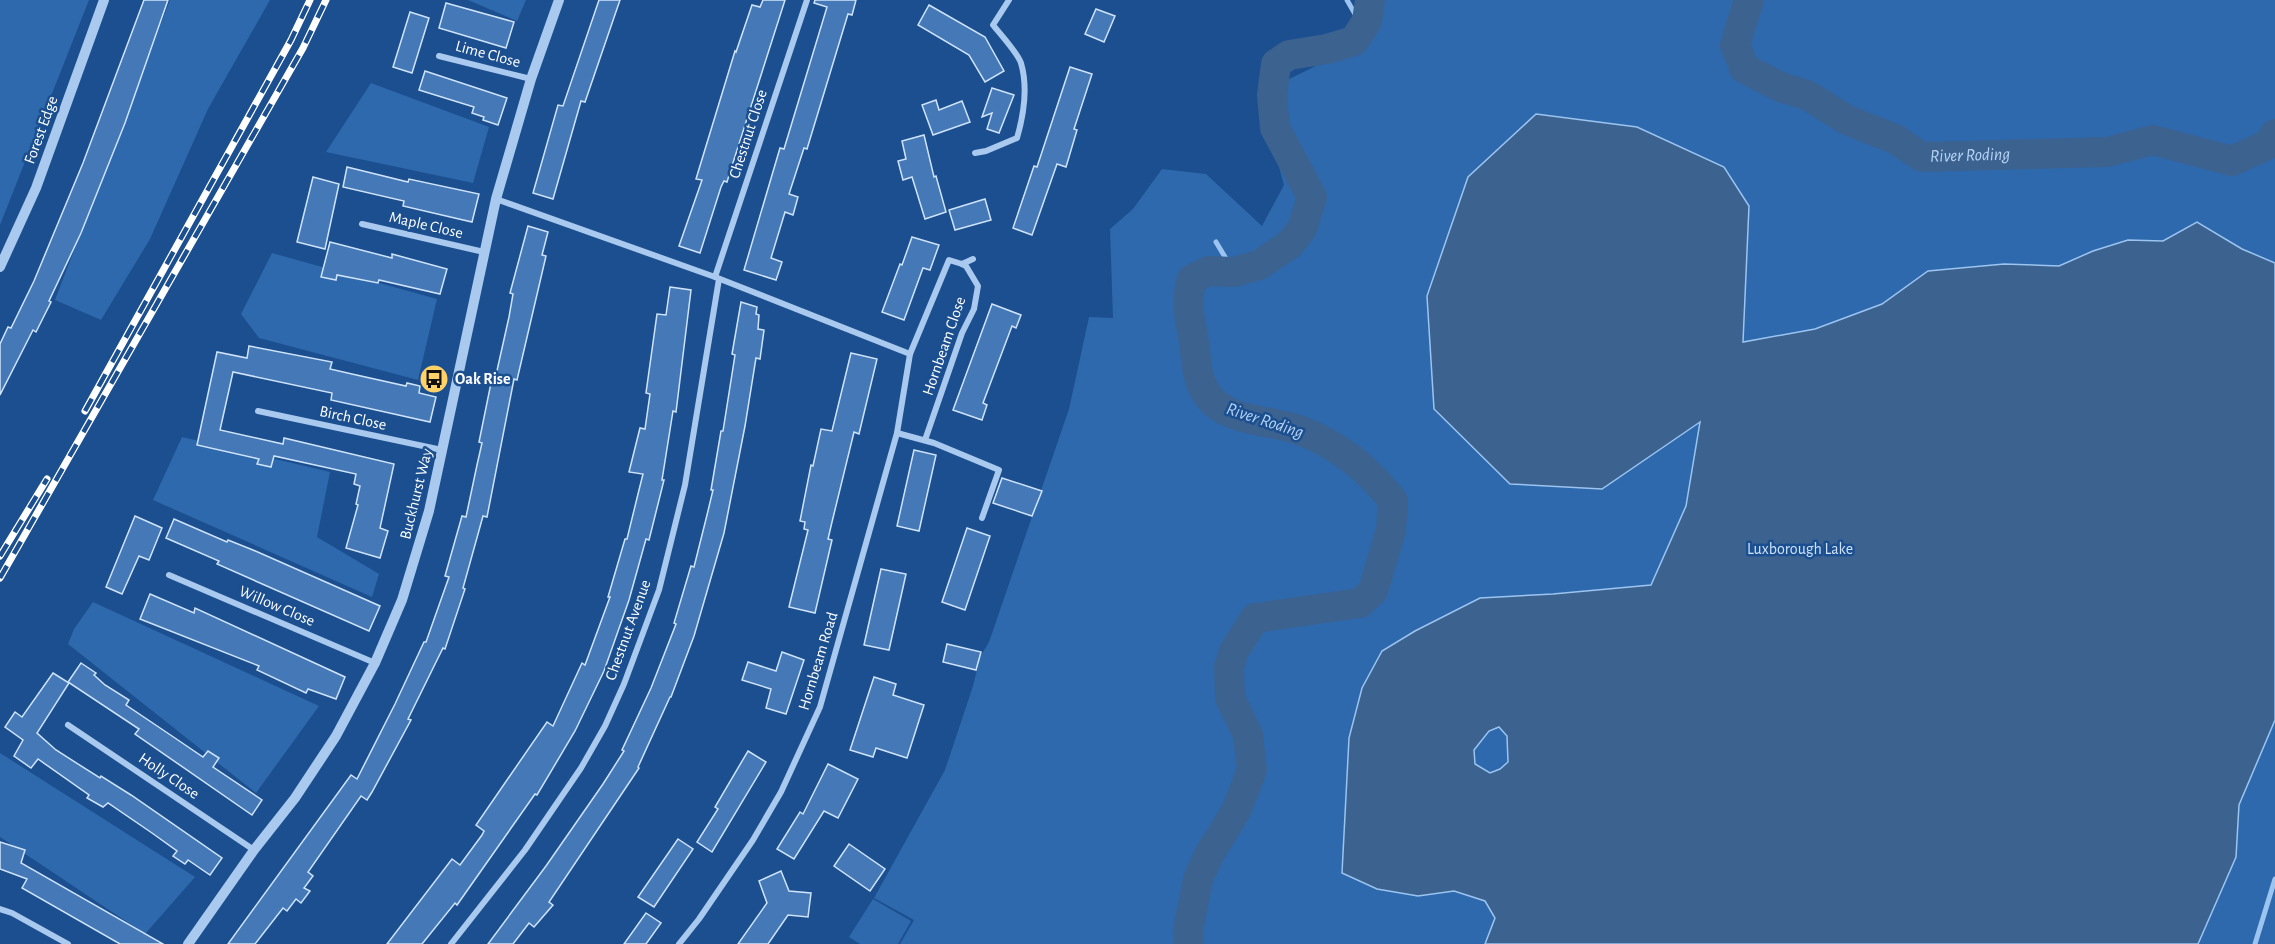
<svg xmlns="http://www.w3.org/2000/svg" width="2275" height="944" viewBox="0 0 2275 944" font-family="'Alegreya Sans',sans-serif">
<rect width="100%" height="100%" fill="#1b4f8f"/>
<!-- green -->
<g fill="#2e69ad">
<polygon points="0,0 89,0 0,225"/>
<polygon points="170,0 270,0 208,109 150,239 101,320 55,300"/>
<polygon points="468,0 526,0 517,21"/>
<polygon points="1356,0 2275,0 2275,944 900,944 914,920 874,898 945,770 973,686 980,657 989,642 1069,409 1089,317 1113,318 1110,229 1133,209 1162,169 1206,174 1262,226 1284,185 1259,94 1336,56 1359,24"/>
<polygon points="371,83 489,127 473,183 326,152"/>
<polygon points="272,253 437,299 418,380 259,338 241,314"/>
<polygon points="182,437 330,472 317,537 379,574 372,597 153,500"/>
<polygon points="93,602 319,706 256,793 68,644 74,629"/>
<polygon points="0,753 195,877 145,934 0,837"/>
<polygon points="873,899 911,921 898,944 860,944 849,937"/>
</g>
<!-- water -->
<path fill="#3c6290" stroke="#9cc4f0" stroke-width="1.5" fill-rule="evenodd" d="M1536,114l101,13 87,40 25,39 -6,136 72,-13 67,-25 46,-33 76,-7 55,2 34,-15 35,-11 35,1 34,-19 45,27 33,14v457l-36,85 -3,52 -38,87h-713l10,-26 -10,-17 -31,-10 -36,5 -41,-7 -35,-16 7,-135 13,-50 20,-37 33,-20 65,-33 73,-4 98,-9 35,-79 14,-84 -98,67 -92,-5 -76,-75 -7,-113 41,-119zM1499,727l8,9 1,26 -8,7 -10,4 -15,-9 -1,-14 15,-19z"/>
<g fill="none" stroke-linecap="round" stroke-linejoin="round">
<!-- stream -->
<g stroke="#9cc4f0" stroke-width="5">
<polyline points="1347,0 1363,28"/>
<polyline points="1216,242 1234,272"/>
<polyline points="2255,944 2275,879"/>
</g>
<!-- river -->
<g stroke="#3c6290" stroke-width="30">
<path id="s1" d="M1749,0l-14,45 9,23 36,19 27,8 40,25 48,19 27,18 185,-5 46,-12 79,21 35,-16 8,-11"/>
<path d="M1189,944l-1,-13 10,-52 11,-24 27,-44 16,-41 -4,-35 -18,-37 -1,-31 5,-16 21,-33 105,-15 13,-12 18,-61 2,-29c-24,-31 -56,-57 -94,-71 -33,-12 -82,-6 -98,-47 -5,-12 -5,-28 -7,-41 -4,-23 -9,-39 -2,-63l17,-8 25,1 25,-7 30,-20 13,-16 10,-32 -37,-69 -3,-33 4,-31 13,-9 38,-6 27,-8 13,-20 3,-21"/>
</g>
</g>
<!-- building -->
<g fill="#4478b7" stroke="#cfe3fa" stroke-width="1.5">
<polygon points="144,0 168,0 125,123 81,233 49,301 51,302 36,332 33,330 0,395 0,344 8,327 11,328 34,281 83,163"/>
<polygon points="599,0 620,0 585,102 581,101 553,199 533,193 558,105 563,106"/>
<polygon points="763,0 785,0 731,169 727,182 724,181 721,187 700,253 679,246 702,180 696,179 735,51 736,52 752,5 760,7"/>
<polygon points="815,0 856,0 852,15 848,14 807,149 804,148 789,194 798,197 793,215 785,212 771,258 782,262 776,280 744,270 780,148 784,149 827,7 814,3"/>
<polygon points="446,3 514,22 506,48 439,28"/>
<polygon points="929,5 985,37 1004,71 985,82 969,55 918,25"/>
<polygon points="1096,9 1115,16 1104,42 1085,34"/>
<polygon points="410,12 429,18 412,73 393,67"/>
<polygon points="1070,67 1092,74 1074,129 1077,130 1066,167 1057,164 1032,235 1013,228 1034,166 1037,167"/>
<polygon points="425,71 507,98 498,125 483,120 484,117 472,113 474,107 419,90"/>
<polygon points="992,88 1014,95 999,133 987,129 992,113 982,117"/>
<polygon points="936,100 939,110 962,101 970,122 933,135 922,105"/>
<polygon points="924,135 934,177 936,176 946,212 925,219 912,177 903,180 898,161 906,159 902,141"/>
<polygon points="347,167 408,182 409,179 479,194 472,222 403,206 404,201 343,187"/>
<polygon points="313,177 339,184 325,249 297,242"/>
<polygon points="985,199 991,220 955,230 949,210"/>
<polygon points="528,226 548,232 542,255 546,256 517,380 514,379 487,517 483,516 463,588 465,589 445,649 443,648 408,719 411,720 372,792 367,800 361,796 308,872 313,876 304,888 310,891 301,903 296,899 287,911 283,908 255,944 228,944 351,775 357,779 395,704 424,642 426,642 449,577 445,576 462,516 466,517 477,465 482,443 479,442 491,383 494,384 509,317 513,294 510,293"/>
<polygon points="912,237 939,245 930,270 923,268 904,320 882,312 900,264 902,265"/>
<polygon points="330,242 392,258 392,254 447,269 440,294 379,280 378,283 337,275 336,280 321,277"/>
<polygon points="670,287 691,290 676,412 673,411 662,480 664,480 649,540 646,539 629,600 604,671 575,731 537,795 535,794 457,905 455,903 422,944 387,944 452,859 460,865 482,835 484,831 476,825 547,722 553,726 582,663 585,665 610,597 608,597 625,539 627,539 638,494 643,474 629,472 640,428 645,429 650,394 646,393 657,314 666,315"/>
<polygon points="741,302 757,307 756,314 759,315 758,329 764,330 760,359 756,358 745,426 724,533 694,636 671,697 670,697 638,767 639,768 549,902 553,905 534,927 529,923 513,944 488,944 546,866 603,784 624,751 622,750 651,688 676,624 674,623 691,566 694,567 707,515 713,490 711,490 721,431 723,431 735,355 732,354"/>
<polygon points="992,304 1021,315 1016,328 1012,326 983,403 987,405 982,420 953,410"/>
<polygon points="249,346 332,362 330,369 352,374 406,386 407,383 420,386 419,393 436,397 430,422 331,400 332,393 233,372 220,430 283,444 284,438 394,464 380,528 388,531 380,558 346,548 358,505 356,504 360,486 354,484 356,474 274,456 271,467 257,464 259,459 197,445 217,352 247,358"/>
<polygon points="851,353 877,359 859,434 854,432 832,522 828,539 832,540 815,613 789,607 808,530 804,529 805,522 800,521 811,465 813,466 821,429 832,431"/>
<polygon points="914,450 936,455 919,531 897,526"/>
<polygon points="1002,478 1042,491 1032,516 993,503"/>
<polygon points="135,516 162,528 149,560 139,556 122,594 106,587"/>
<polygon points="174,519 227,542 228,540 253,550 380,606 369,631 217,564 219,561 166,538"/>
<polygon points="967,528 990,536 965,610 942,602"/>
<polygon points="881,569 906,574 889,650 864,645"/>
<polygon points="150,594 194,613 195,608 345,677 336,699 308,689 306,693 257,670 259,666 140,619"/>
<polygon points="947,644 981,652 976,670 943,662"/>
<polygon points="782,652 804,660 786,714 766,708 771,689 742,680 748,662 776,671"/>
<polygon points="81,663 96,673 94,675 105,685 129,700 126,705 172,736 203,757 208,751 219,758 213,767 262,800 252,815 135,734 139,729 68,682"/>
<polygon points="53,673 69,683 37,733 56,750 100,778 101,776 131,795 222,858 210,875 188,860 185,864 173,856 177,851 152,833 108,803 103,807 87,798 89,795 38,759 31,768 14,756 23,740 5,727 15,712 22,717"/>
<polygon points="874,677 896,684 893,695 924,705 907,758 876,748 873,757 850,750"/>
<polygon points="748,751 766,762 712,852 697,842 718,809 715,807"/>
<polygon points="828,764 858,779 838,818 824,811 794,859 777,849 800,812 803,814"/>
<polygon points="678,839 693,849 654,907 638,897"/>
<polygon points="0,842 25,850 21,863 163,944 120,944 22,888 27,879 0,869"/>
<polygon points="849,844 885,869 870,891 834,866"/>
<polygon points="781,871 789,891 811,893 808,917 788,915 768,944 738,944 767,903 759,881"/>
<polygon points="646,913 661,923 646,944 624,944"/>
</g>
<g fill="none" stroke-linecap="round" stroke-linejoin="round">
<!-- minor -->
<g stroke="#a9c9ee" stroke-width="6">
<polyline points="439,56 531,79"/>
<path d="M975,153l11,-2 31,-13c7,-24 11,-51 4,-75 -4,-11 -20,-28 -28,-38l16,-25"/>
<polyline points="496,199 715,277 910,354"/>
<polyline points="362,224 484,252"/>
<polyline points="715,277 807,0"/>
<polyline points="258,411 442,450"/>
<polyline points="897,433 934,443 999,470 982,518"/>
<polyline points="925,440 962,333 974,309 978,286 966,266 962,264"/>
<polyline points="169,575 375,663"/>
<polyline points="68,725 254,850"/>
<polyline points="0,909 12,913 68,944"/>
<polyline points="451,944 525,850 581,768 605,726 624,684 659,590 685,485 719,279"/>
<polyline points="679,944 699,919 753,840 781,792 820,707 897,433 910,354 949,260 962,264 973,259"/>
</g>
<!-- tertiary -->
<g stroke="#a9c9ee" stroke-width="10">
<polyline points="0,267 36,188 104,0"/>
<polyline points="188,944 254,850 295,798 336,736 375,663 402,600 429,511 496,199 531,79 559,0"/>
</g>
<!-- rail casing -->
<g stroke="#fff" stroke-width="7">
<g id="rail">
<polyline points="85,411 291,40 310,0"/>
<polyline points="0,556 47,479"/>
<polyline points="0,578 303,48 326,0"/>
</g>
</g>
<!-- rail -->
<use href="#rail" stroke="#1b4f8f" stroke-width="4.5" stroke-dasharray="14" stroke-linecap="butt"/>
</g>
<!-- icons -->
<defs>
<g id="bus-disc" transform="scale(1.5)"><circle r="9.5" fill="#ffd166" stroke="#1b4f8f"/><path d="M-5-6H5V4H4V6H2V4H-2V6H-4V4H-5ZM-3.5-4V0h7V-4ZM-3.5 1.2v1.5H-2V1.2ZM2 1.2v1.5H3.5V1.2Z" fill="#111"/></g>
</defs>
<g fill-rule="evenodd">
<use href="#bus-disc" x="434" y="379"/>
</g>
<g text-anchor="middle" dominant-baseline="central" stroke-width="5" stroke-linejoin="round" paint-order="stroke">
<!-- street labels -->
<g font-size="16" fill="#fff" stroke="#1b4f8f">
<text transform="translate(488 54) rotate(15)">Lime Close</text>
<text transform="translate(41 130) rotate(-70)">Forest Edge</text>
<text transform="translate(748 134) rotate(-72)">Chestnut Close</text>
<text transform="translate(426 225) rotate(13)">Maple Close</text>
<text transform="translate(944 346) rotate(-71)">Hornbeam Close</text>
<text transform="translate(353 418) rotate(12)">Birch Close</text>
<text transform="translate(416 494) rotate(-76)">Buckhurst Way</text>
<text transform="translate(277 606) rotate(23)">Willow Close</text>
<text transform="translate(628 630) rotate(-70)">Chestnut Avenue</text>
<text transform="translate(818 661) rotate(-73)">Hornbeam Road</text>
<text transform="translate(169 776) rotate(34)">Holly Close</text>
</g>
<!-- poi labels -->
<g font-size="16" font-weight="bold" fill="#fff" stroke="#1b4f8f" text-anchor="start">
<text x="455" y="379">Oak Rise</text>
</g>
<!-- park labels -->
<g font-size="16" fill="#cfe3fa" stroke="#1b4f8f">
<text x="1800" y="549">Luxborough Lake</text>
</g>
<!-- water labels -->
<g font-size="18" font-style="italic" fill="#b5d3f5" stroke="#1b4f8f">
<text stroke="none"><textPath href="#s1" startOffset="320">River Roding</textPath></text>
<text transform="translate(1265 421) rotate(18)">River Roding</text>
</g>
</g>
</svg>
